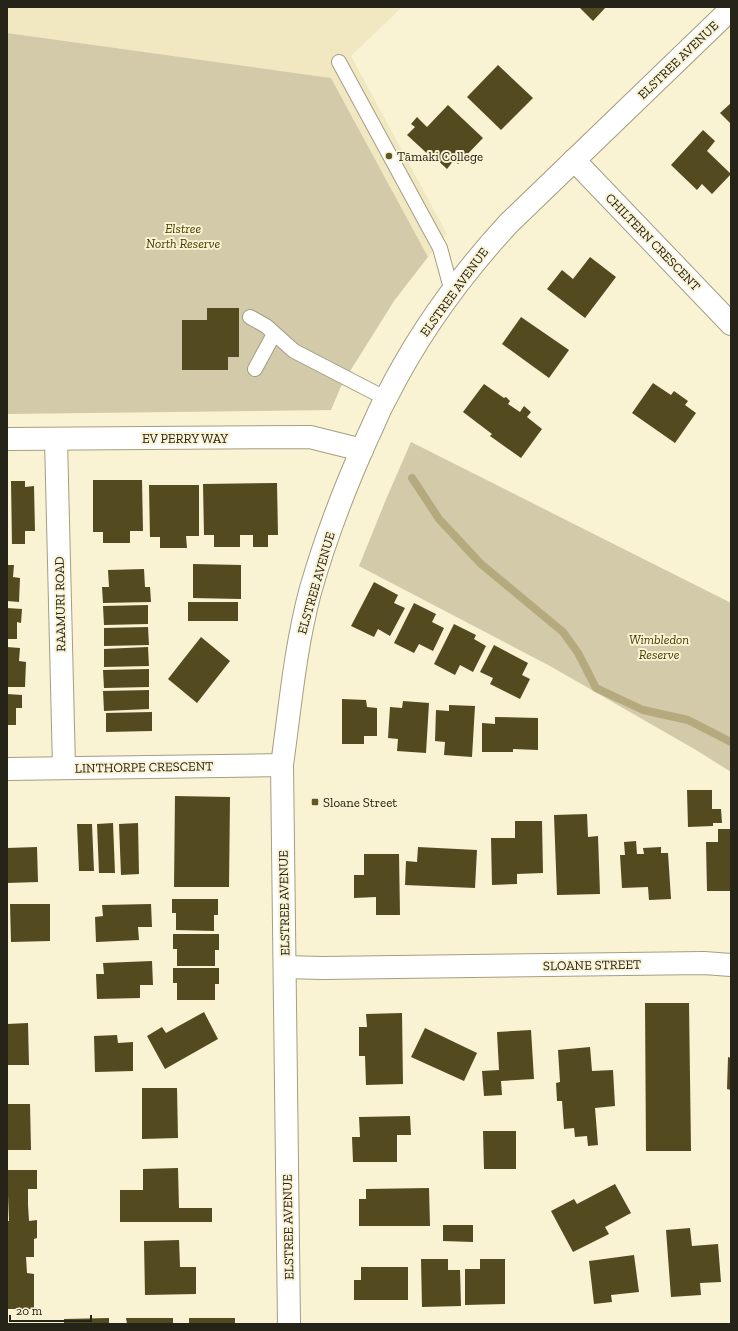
<svg xmlns="http://www.w3.org/2000/svg" width="738" height="1331" viewBox="0 0 738 1331" font-family="'Zilla Slab',serif">
<rect width="100%" height="100%" fill="#f9f2d3"/>
<!-- built -->
<polygon fill="#f1e8c2" points="7,7 402,7 351,56 447,234 428,257 331,78 7,33"/>
<!-- green -->
<g fill="#d2caa9">
<polygon points="7,33 331,78 428,257 394,301 342,384 331,410 7,414"/>
<polygon points="411,442 731,603 731,772 696,750 550,666 359,566 387,497"/>
</g>
<g fill="none" stroke-linecap="round" stroke-linejoin="round">
<!-- stream -->
<polyline stroke="#b4aa7e" stroke-width="8" points="412,478 439,519 481,564 563,632 578,653 596,688 643,710 688,720 731,742"/>
</g>
<!-- building -->
<g fill="#534a20">
<polygon points="579,7 606,7 593,21"/>
<polygon points="498,65 533,98 501,130 467,97"/>
<polygon points="731,103 731,124 720,113"/>
<polygon points="448,105 483,138 458,164 454,160 447,169 433,156 432,158 407,135 415,127 411,124 417,117 427,127"/>
<polygon points="703,130 715,141 707,151 731,174 712,194 702,184 697,190 671,165"/>
<polygon points="590,257 616,277 585,318 547,289 562,270 573,279"/>
<polygon points="207,308 239,308 239,357 228,357 228,370 182,370 182,320 207,320"/>
<polygon points="521,317 569,350 549,378 502,344"/>
<polygon points="653,383 671,395 674,391 688,401 685,405 696,413 675,443 632,413"/>
<polygon points="484,384 504,398 506,397 510,401 508,404 520,412 524,406 531,412 527,417 542,429 521,458 490,436 492,434 463,412"/>
<polygon points="93,480 142,480 143,531 130,531 130,543 103,543 103,532 93,532"/>
<polygon points="11,481 25,481 25,487 34,486 35,531 25,531 25,544 12,544"/>
<polygon points="277,483 278,535 268,535 268,547 253,547 253,535 240,535 240,547 214,547 214,535 204,535 203,484"/>
<polygon points="149,485 199,485 199,536 186,536 187,548 160,548 160,537 150,537"/>
<polygon points="193,564 241,565 241,599 193,598"/>
<polygon points="7,565 14,565 13,577 20,578 19,602 7,601"/>
<polygon points="144,569 145,587 150,587 151,602 103,603 102,587 109,587 108,570"/>
<polygon points="374,582 398,595 394,603 405,608 390,636 378,629 374,637 351,626"/>
<rect x="188" y="602" width="50" height="19"/>
<polygon points="414,603 436,614 432,622 444,628 433,651 419,644 414,653 394,643"/>
<polygon points="148,605 148,624 104,625 103,606"/>
<polygon points="7,608 22,609 21,623 17,622 17,639 7,639"/>
<polygon points="454,624 476,635 474,639 486,646 473,672 460,665 455,675 434,664"/>
<polygon points="148,627 149,645 104,646 104,628"/>
<polygon points="201,637 230,661 197,703 168,679"/>
<polygon points="494,645 528,663 522,675 530,679 520,699 490,684 493,678 480,672"/>
<polygon points="7,647 20,648 19,661 26,662 25,687 7,687"/>
<polygon points="148,647 149,666 104,667 104,649"/>
<polygon points="149,669 149,687 104,688 103,670"/>
<polygon points="149,690 149,709 104,711 103,691"/>
<polygon points="7,694 22,695 22,708 16,708 16,725 7,725"/>
<polygon points="342,699 366,700 367,707 377,708 377,736 364,736 364,744 342,744"/>
<polygon points="403,701 429,703 426,753 397,751 398,739 388,738 390,707 402,708"/>
<polygon points="449,705 475,706 472,757 444,755 445,742 435,741 436,710 449,711"/>
<polygon points="152,712 152,731 106,732 106,713"/>
<polygon points="495,717 538,718 538,750 513,749 513,752 482,752 482,723 495,724"/>
<polygon points="687,790 712,790 712,809 721,809 722,823 713,823 713,826 688,827"/>
<polygon points="175,796 230,797 229,887 174,887"/>
<polygon points="587,814 588,837 598,836 600,894 557,895 554,815"/>
<polygon points="515,821 542,821 543,873 517,874 517,884 492,885 491,838 515,838"/>
<polygon points="113,823 115,873 99,873 97,824"/>
<polygon points="138,823 139,874 121,875 119,824"/>
<polygon points="77,824 92,824 94,871 79,871"/>
<polygon points="718,829 731,829 730,891 707,891 706,842 718,842"/>
<polygon points="636,841 637,854 644,854 643,848 661,847 661,853 668,853 671,899 649,900 648,887 622,888 620,855 625,855 624,842"/>
<polygon points="37,847 38,882 7,883 7,848"/>
<polygon points="418,847 477,850 475,888 405,885 406,861 417,862"/>
<polygon points="364,854 399,854 400,915 376,915 376,897 354,898 354,875 364,875"/>
<polygon points="172,899 218,899 218,915 214,915 214,931 176,930 176,913 172,913"/>
<polygon points="10,904 50,904 50,941 11,942"/>
<polygon points="151,904 152,927 138,927 139,940 96,942 95,917 103,916 102,905"/>
<polygon points="173,934 219,934 219,950 215,950 215,966 177,966 177,949 173,949"/>
<polygon points="152,961 153,985 140,985 140,998 97,999 96,974 104,974 103,963"/>
<polygon points="173,968 219,968 219,984 215,984 215,1000 177,1000 177,983 173,983"/>
<polygon points="645,1003 689,1003 691,1151 646,1151"/>
<polygon points="204,1012 218,1039 165,1069 147,1036 162,1027 166,1033"/>
<polygon points="402,1013 403,1084 366,1085 365,1056 359,1056 359,1027 367,1027 366,1014"/>
<polygon points="28,1023 29,1065 7,1065 7,1024"/>
<polygon points="425,1028 477,1053 464,1081 411,1057"/>
<polygon points="531,1030 534,1079 501,1081 502,1095 484,1096 482,1071 499,1070 497,1032"/>
<polygon points="117,1035 118,1043 133,1042 133,1071 95,1072 94,1036"/>
<polygon points="590,1047 592,1071 613,1070 615,1106 595,1108 598,1145 588,1146 587,1136 575,1137 574,1128 564,1129 562,1101 557,1101 556,1083 560,1082 558,1050"/>
<polygon points="728,1057 731,1058 731,1090 727,1089"/>
<polygon points="142,1088 177,1088 178,1138 142,1139"/>
<polygon points="7,1104 30,1104 31,1150 7,1150"/>
<polygon points="410,1116 411,1135 397,1135 397,1162 353,1162 352,1137 360,1137 359,1117"/>
<polygon points="483,1131 516,1131 516,1169 484,1169"/>
<polygon points="178,1168 179,1208 212,1208 212,1222 120,1222 120,1190 143,1190 143,1169"/>
<polygon points="7,1170 37,1170 37,1189 28,1189 28,1205 29,1221 37,1220 37,1238 34,1239 34,1257 26,1257 27,1273 34,1274 34,1309 7,1309 7,1221 9,1221"/>
<polygon points="615,1184 631,1213 605,1227 609,1234 573,1252 551,1211 574,1199 577,1204"/>
<polygon points="429,1188 430,1226 359,1226 359,1199 366,1199 366,1189"/>
<polygon points="443,1225 473,1225 473,1242 443,1241"/>
<polygon points="690,1228 692,1246 718,1244 721,1282 700,1283 701,1295 671,1297 666,1230"/>
<polygon points="179,1240 180,1267 196,1267 196,1294 145,1295 144,1241"/>
<polygon points="634,1255 639,1292 611,1295 612,1302 594,1304 589,1261"/>
<polygon points="421,1259 448,1259 448,1270 460,1270 461,1306 422,1307"/>
<polygon points="480,1259 505,1259 505,1304 465,1305 465,1269 480,1269"/>
<polygon points="361,1267 408,1267 408,1300 354,1300 354,1280 361,1280"/>
<polygon points="109,1318 109,1324 64,1324 64,1319"/>
<polygon points="126,1318 173,1318 173,1324 127,1324"/>
<rect x="189" y="1318" width="46" height="6"/>
</g>
<g fill="none" stroke-linecap="round" stroke-linejoin="round">
<!-- lane casing -->
<g stroke="#a49e81" stroke-width="16">
<g id="lane">
<polyline points="339,62 440,248 452,292"/>
<polyline points="250,317 266,326 294,351 385,398"/>
<polyline points="255,369 274,334"/>
</g>
</g>
<!-- street casing -->
<g stroke="#a49e81" stroke-width="24">
<g id="street">
<polyline points="574,160 731,324"/>
<polyline points="7,439 310,437 362,450"/>
<polyline points="56,439 64,768"/>
<polyline points="7,769 282,765"/>
<polyline points="285,967 322,968 704,963 731,965"/>
</g>
</g>
<!-- secondary casing -->
<g stroke="#a49e81" stroke-width="24">
<path id="secondary" d="M289,1324l-7,-559c8,-57 13,-116 28,-173 15,-53 35,-105 58,-156 6,-12 11,-26 18,-38 32,-64 75,-123 123,-175l222,-214"/>
</g>
<!-- lane -->
<use href="#lane" stroke="#fff" stroke-width="14"/>
<!-- street -->
<use href="#street" stroke="#fff" stroke-width="22"/>
<!-- secondary -->
<use href="#secondary" stroke="#fff" stroke-width="22"/>
</g>
<!-- markers -->
<g fill="#635824" stroke="#f9f2d3" stroke-width="1.5">
<circle cx="389" cy="156" r="4"/>
<rect x="311" y="798" width="8" height="8" rx="2"/>
</g>
<g text-anchor="middle" dominant-baseline="central" stroke-width="4" stroke-linejoin="round" paint-order="stroke">
<!-- street labels -->
<g font-size="13" fill="#262318" stroke="#f9f2d3">
<text transform="translate(678 60) rotate(-44)">ELSTREE AVENUE</text>
<text transform="translate(653 242) rotate(46)">CHILTERN CRESCENT</text>
<text transform="translate(454 292) rotate(-54)">ELSTREE AVENUE</text>
<text x="185" y="438">EV PERRY WAY</text>
<text transform="translate(316 583) rotate(-74)">ELSTREE AVENUE</text>
<text transform="translate(60 604) rotate(-91)">RAAMURI ROAD</text>
<text transform="translate(144 767) rotate(-1)">LINTHORPE CRESCENT</text>
<text transform="translate(284 903) rotate(-91)">ELSTREE AVENUE</text>
<text transform="translate(592 965) rotate(-1)">SLOANE STREET</text>
<text transform="translate(288 1227) rotate(-91)">ELSTREE AVENUE</text>
</g>
<!-- poi labels -->
<g font-size="13" fill="#262318" stroke="#f9f2d3" text-anchor="start">
<text x="397" y="156">Tāmaki College</text>
<text x="323" y="802">Sloane Street</text>
</g>
<!-- park labels -->
<g font-size="13" font-style="italic" fill="#473c01" stroke="#f9f2d3">
<text x="183" y="228">Elstree<tspan x="183" dy="15">North Reserve</tspan></text>
<text x="659" y="639">Wimbledon<tspan x="659" dy="15">Reserve</tspan></text>
</g>
</g>
<!-- border -->
<rect width="738" height="1331" fill="none" stroke="#262318" stroke-width="16"/>
<!-- scale -->
<path d="M10 1315v6h81v-6" fill="none" stroke="#262318" stroke-width="2"/>
<text x="16" y="1315" font-size="12" fill="#262318" stroke="#f9f2d3" stroke-width="3" paint-order="stroke">20 m</text>
</svg>
